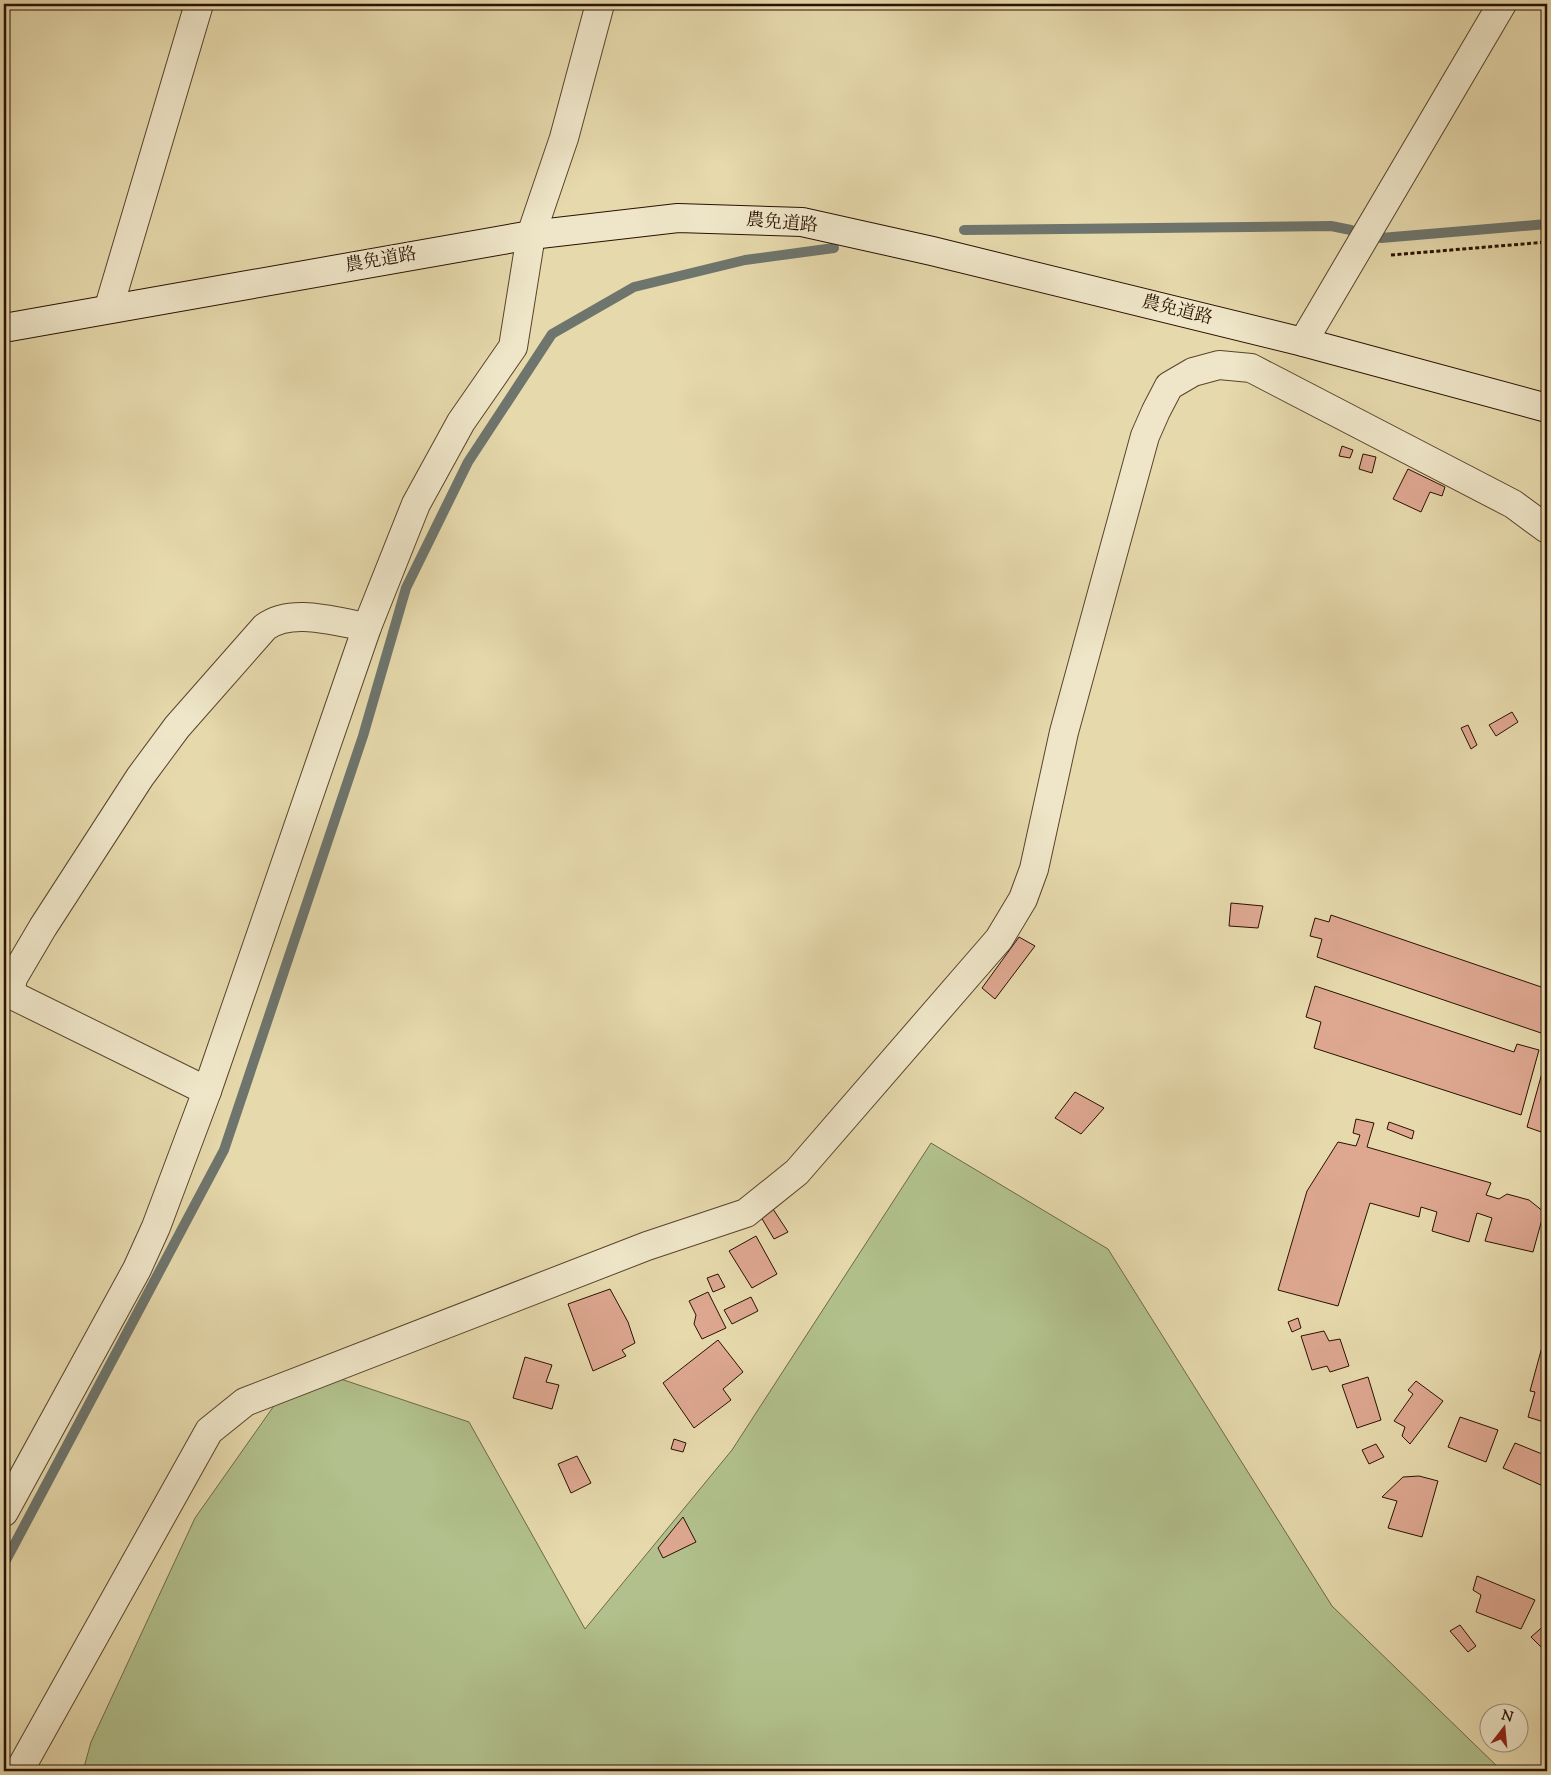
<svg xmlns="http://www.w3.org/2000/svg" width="1551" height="1775" viewBox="0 0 1551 1775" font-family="'Sorts Mill Goudy','Noto Serif JP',serif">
<rect width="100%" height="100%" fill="#e6d9ac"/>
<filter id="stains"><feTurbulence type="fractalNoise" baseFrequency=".004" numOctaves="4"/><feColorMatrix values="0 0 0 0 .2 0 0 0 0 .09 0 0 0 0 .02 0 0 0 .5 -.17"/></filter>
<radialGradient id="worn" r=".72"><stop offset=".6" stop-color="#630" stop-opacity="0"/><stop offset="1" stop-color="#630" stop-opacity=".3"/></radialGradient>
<!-- green -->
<polygon fill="#b1c08c" stroke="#6e6846" points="931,1143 1108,1249 1332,1606 1502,1771 83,1771 91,1742 195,1518 302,1366 469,1422 585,1629 732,1450"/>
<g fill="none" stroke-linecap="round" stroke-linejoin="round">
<!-- stream -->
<g stroke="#6e756d" stroke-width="10">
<polyline points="964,230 1331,226 1351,230"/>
<polyline points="1381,238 1547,224"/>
<polyline points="4,1564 224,1150 363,736 406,588 468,462 552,334 634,287 745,260 834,248"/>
</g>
</g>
<!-- building -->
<g fill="#dda790" stroke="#2a1100">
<polygon points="1342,446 1353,450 1350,458 1339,456"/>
<polygon points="1363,454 1376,457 1372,473 1359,469"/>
<polygon points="1408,469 1445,487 1442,496 1430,492 1421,512 1393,499"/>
<polygon points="1512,712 1518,722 1496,736 1489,725"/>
<polygon points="1468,725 1477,745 1471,749 1461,728"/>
<polygon points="1231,903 1263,906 1258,928 1229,926"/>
<polygon points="1331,915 1547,989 1547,1035 1317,957 1322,939 1310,936 1315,918 1329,922"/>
<polygon points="1019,937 1035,946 995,999 982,988"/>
<polygon points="1315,986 1514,1052 1517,1044 1539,1050 1521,1115 1314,1048 1321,1022 1306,1017"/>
<polygon points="1547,1055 1547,1134 1527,1127"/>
<polygon points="1075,1092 1104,1108 1081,1134 1055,1118"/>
<polygon points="1356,1119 1374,1123 1367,1147 1491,1183 1486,1195 1499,1199 1507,1194 1529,1200 1544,1212 1533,1252 1485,1241 1492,1218 1477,1213 1469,1242 1432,1231 1437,1212 1421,1207 1419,1217 1370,1203 1338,1306 1278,1290 1307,1191 1338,1142 1356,1146 1360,1135 1353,1133"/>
<polygon points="1389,1122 1414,1131 1412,1139 1387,1129"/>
<polygon points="773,1209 788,1232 774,1239 761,1217"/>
<polygon points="756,1236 777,1274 752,1288 729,1251"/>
<polygon points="718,1274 725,1287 713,1292 707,1278"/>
<polygon points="610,1289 628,1322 635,1343 622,1350 626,1356 593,1371 568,1304"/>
<polygon points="708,1292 726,1328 702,1339 694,1324 696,1315 689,1301"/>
<polygon points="751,1297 758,1311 732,1324 724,1310"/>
<polygon points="1298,1318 1301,1328 1292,1332 1288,1322"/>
<polygon points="1324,1331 1329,1341 1340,1339 1349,1366 1330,1372 1327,1366 1312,1370 1301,1336"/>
<polygon points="718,1340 743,1372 723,1389 731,1400 694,1428 663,1383"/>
<polygon points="1542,1347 1547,1348 1547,1423 1528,1417 1535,1392 1530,1391"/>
<polygon points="525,1357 552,1365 546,1382 559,1385 552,1409 513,1398"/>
<polygon points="1368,1377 1381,1420 1357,1428 1342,1385"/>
<polygon points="1416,1381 1443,1401 1410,1444 1402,1436 1405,1427 1394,1421 1413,1394 1408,1390"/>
<polygon points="1460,1417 1498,1430 1486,1462 1448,1447"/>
<polygon points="674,1439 686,1443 683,1452 671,1449"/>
<polygon points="1515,1443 1547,1456 1547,1475 1543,1486 1503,1468"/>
<polygon points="1376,1444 1384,1457 1369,1464 1362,1450"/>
<polygon points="577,1456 591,1483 571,1493 558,1464"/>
<polygon points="1419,1476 1438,1481 1422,1537 1388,1528 1397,1501 1382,1497 1403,1477"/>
<polygon points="683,1517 696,1542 663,1558 658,1548"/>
<polygon points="1477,1576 1535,1600 1521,1629 1476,1612 1481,1595 1473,1590"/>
<polygon points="1547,1623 1547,1653 1531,1637"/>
<polygon points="1460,1625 1476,1646 1468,1652 1450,1631"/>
</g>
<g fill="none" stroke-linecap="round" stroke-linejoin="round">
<!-- street casing -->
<g stroke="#59432b" stroke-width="30">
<g id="street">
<polyline points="109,307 199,4"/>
<polyline points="1303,342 1502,4"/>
<polyline points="4,991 207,1091"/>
<path d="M10,993l3,-15 30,-51 97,-150 37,-50 88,-100c27,-20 71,-5 102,0"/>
<polyline points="4,1512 137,1269 156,1227 207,1091 367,627 416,504 461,422 513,347 531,235 564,138 600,4"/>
<polyline points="19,1771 209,1431 245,1402 647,1246 746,1213 797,1172 999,939 1023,899 1034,869 1064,732 1145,436 1156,411 1169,386 1193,372 1219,365 1251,368 1513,504 1547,529"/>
</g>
</g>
<!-- secondary casing -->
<g stroke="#2a1100" stroke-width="30">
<polyline id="secondary" points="4,328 531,235 678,218 802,222 932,251 1303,342 1547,408"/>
</g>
<!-- path -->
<polyline stroke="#2a1100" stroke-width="3" stroke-dasharray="4 2.5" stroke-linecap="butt" points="1391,255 1547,242"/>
<!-- street -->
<use href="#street" stroke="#efe6c9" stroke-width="28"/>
<!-- secondary -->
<use href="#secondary" stroke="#efe6c9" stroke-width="28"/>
</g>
<g text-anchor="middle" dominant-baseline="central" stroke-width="4.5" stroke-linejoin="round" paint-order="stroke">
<!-- street labels -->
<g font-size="18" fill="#2a1100" stroke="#efe6c9">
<text transform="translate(782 224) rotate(5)">農免道路</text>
<text transform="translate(381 261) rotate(-10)">農免道路</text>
<text transform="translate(1177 311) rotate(14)">農免道路</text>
</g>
</g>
<!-- margin -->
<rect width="1551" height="1775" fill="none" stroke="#e6d9ac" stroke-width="20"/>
<rect x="5" y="5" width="1541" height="1765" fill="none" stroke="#2a1100" stroke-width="2.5"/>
<rect x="10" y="10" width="1531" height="1755" fill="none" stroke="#2a1100"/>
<!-- north arrow -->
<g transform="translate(1504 1728) rotate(16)"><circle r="24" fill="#efe6c9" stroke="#a09179"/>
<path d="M0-4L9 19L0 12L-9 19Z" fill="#8f2418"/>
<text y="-8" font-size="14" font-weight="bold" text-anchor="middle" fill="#2a1100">N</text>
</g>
<rect width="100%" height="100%" filter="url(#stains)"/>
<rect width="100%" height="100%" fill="url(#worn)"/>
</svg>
